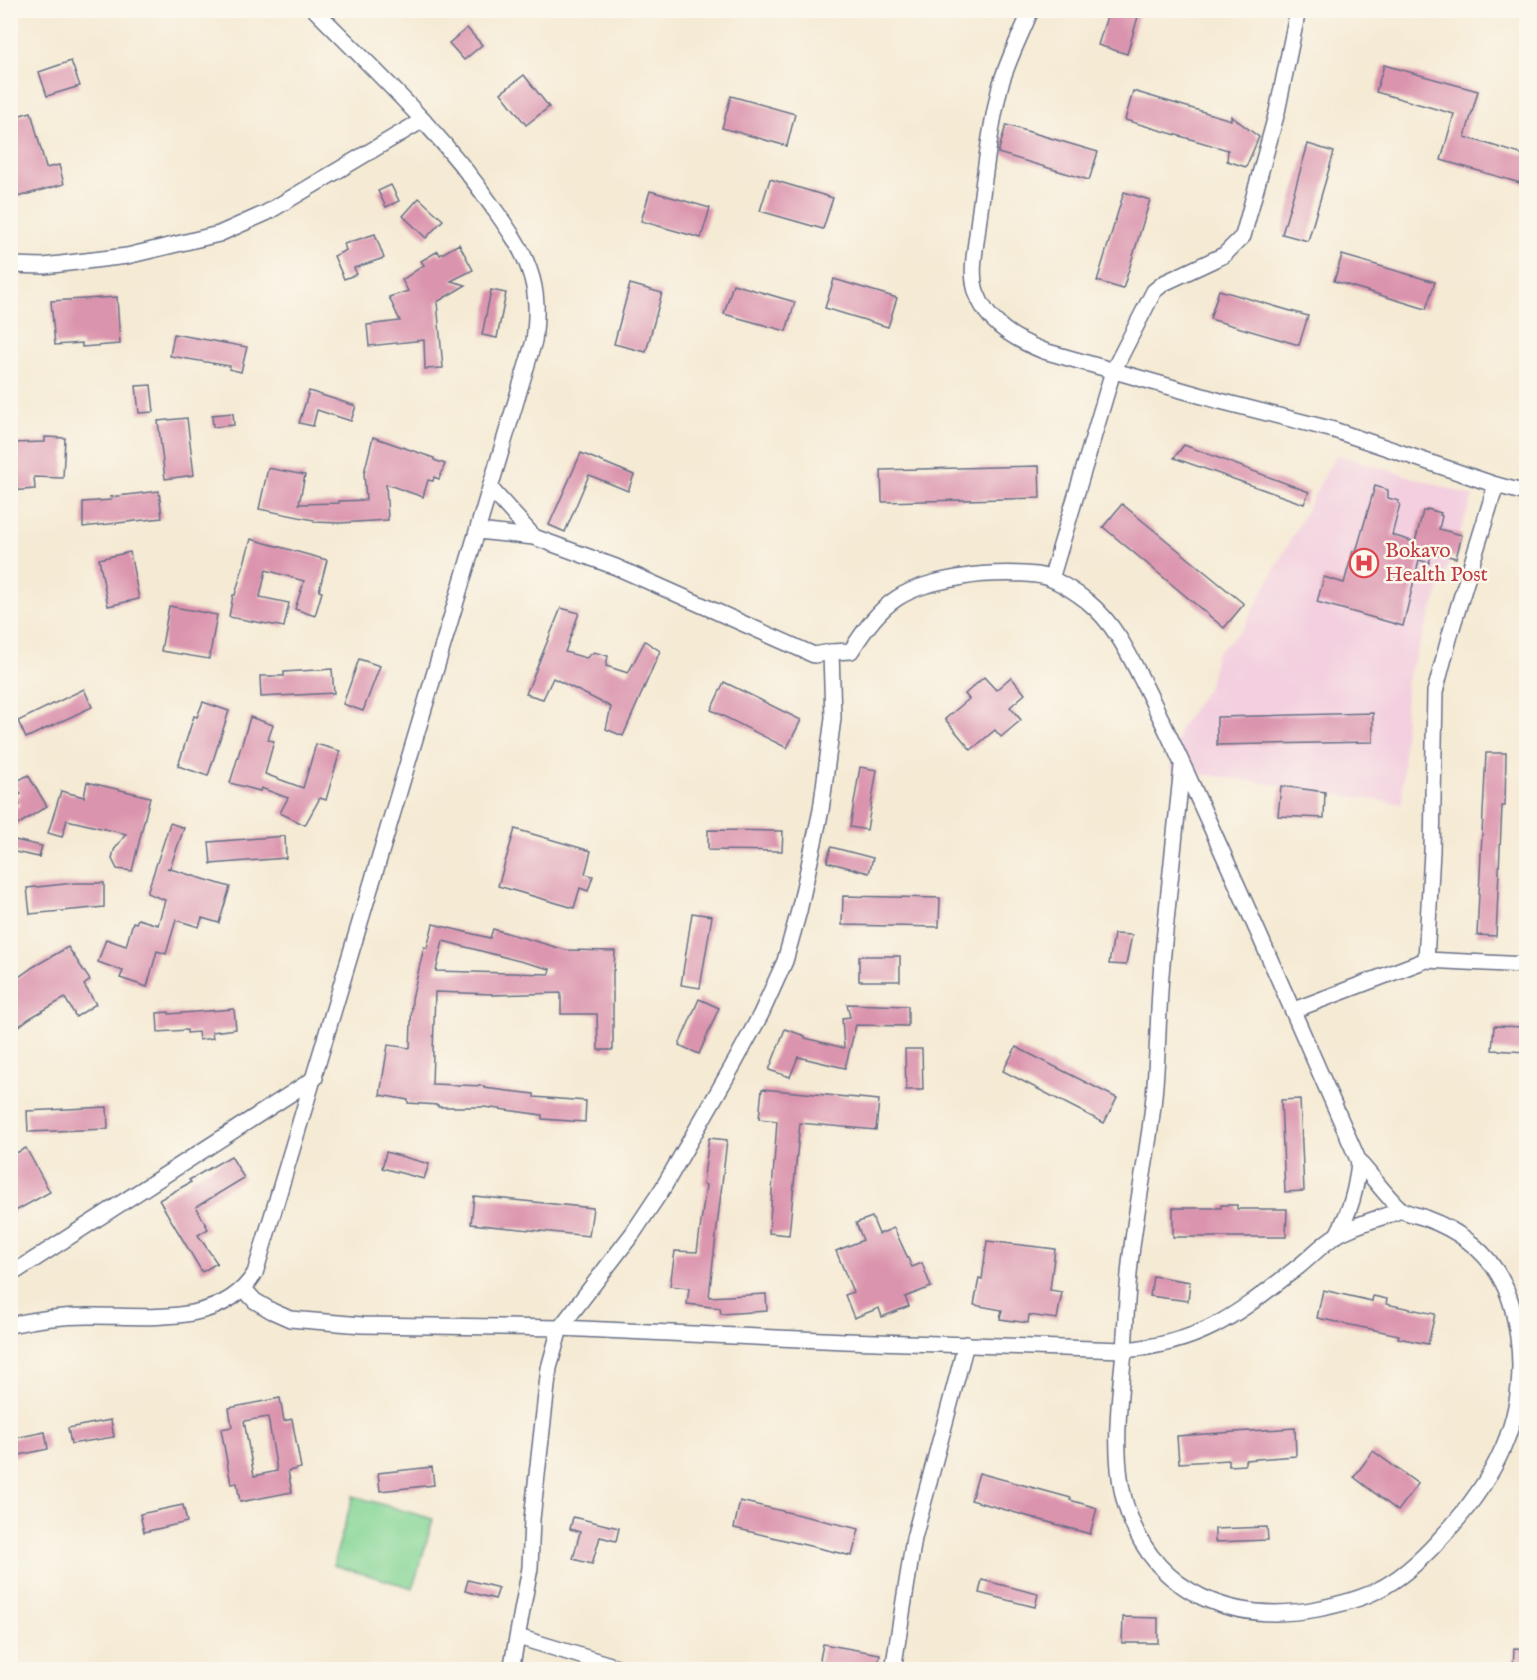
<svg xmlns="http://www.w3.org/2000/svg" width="1537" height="1680" viewBox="0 0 1537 1680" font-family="'IM FELL English',serif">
<rect width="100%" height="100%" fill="#fbf7ec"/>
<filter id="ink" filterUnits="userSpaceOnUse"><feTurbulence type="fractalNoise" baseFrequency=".0167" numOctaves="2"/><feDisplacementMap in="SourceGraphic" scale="12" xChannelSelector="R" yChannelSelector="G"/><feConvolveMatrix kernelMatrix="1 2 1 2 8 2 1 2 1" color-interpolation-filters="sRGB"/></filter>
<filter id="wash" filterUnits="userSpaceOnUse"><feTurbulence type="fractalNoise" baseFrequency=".008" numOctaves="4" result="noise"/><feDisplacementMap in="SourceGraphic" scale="24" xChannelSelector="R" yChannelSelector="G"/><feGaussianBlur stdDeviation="1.35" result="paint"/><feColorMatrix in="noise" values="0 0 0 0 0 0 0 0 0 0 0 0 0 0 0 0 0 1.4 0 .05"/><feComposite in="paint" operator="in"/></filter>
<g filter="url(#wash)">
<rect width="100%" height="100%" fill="#f5ead4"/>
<!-- built -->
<polygon fill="#f3cfdf" points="1336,454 1473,496 1406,683 1402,804 1169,769 1180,728 1209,686 1216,653 1243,629"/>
<!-- green -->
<polygon fill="#85d595" stroke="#50827a" stroke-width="1.5" points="353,1496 433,1519 413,1588 333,1565"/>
<g id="blocks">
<!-- building -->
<g fill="#db94ae" fill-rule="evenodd">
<polygon points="1109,10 1140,10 1127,54 1098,45"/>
<polygon points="467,28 482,45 464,60 449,43"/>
<polygon points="71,61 80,86 47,96 39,72"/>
<polygon points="1384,65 1478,91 1465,137 1527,156 1527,185 1441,160 1454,114 1376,92"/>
<polygon points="524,75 549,107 526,125 501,93"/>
<polygon points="1133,91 1231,120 1231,116 1259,137 1246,167 1227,161 1228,150 1125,120"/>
<polygon points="731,96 795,114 787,146 722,128"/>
<polygon points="31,112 46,168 59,165 64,184 10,199 10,118"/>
<polygon points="1006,125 1098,152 1089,180 998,153"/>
<polygon points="1308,144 1334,152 1308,241 1282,234"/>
<polygon points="770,179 833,198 823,229 760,211"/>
<polygon points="391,185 399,201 386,207 378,191"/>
<polygon points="650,191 710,208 701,238 641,221"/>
<polygon points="1124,192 1150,200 1123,289 1097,281"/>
<polygon points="419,198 443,220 426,238 403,216"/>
<polygon points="375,234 384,258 354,268 357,274 344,279 334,256 346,250 344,244"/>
<polygon points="459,244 473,270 451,281 466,285 437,302 443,368 425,369 424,340 369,346 367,325 400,321 389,297 408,291 402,280 424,265 421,261 438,251 440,255"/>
<polygon points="1342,255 1435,282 1426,309 1334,281"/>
<polygon points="834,279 897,298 888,327 825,308"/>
<polygon points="630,284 662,293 646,352 614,344"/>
<polygon points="733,284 795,302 786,331 724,314"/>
<polygon points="491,290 506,293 497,338 482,335"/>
<polygon points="1219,290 1308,316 1299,345 1210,319"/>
<polygon points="117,297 120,344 82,347 82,343 55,345 51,301"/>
<polygon points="174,334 247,347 241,372 229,369 230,366 170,356"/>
<polygon points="151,385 154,412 139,413 136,386"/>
<polygon points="309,391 356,406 351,421 317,410 313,426 299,423"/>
<polygon points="233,413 234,425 213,427 212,415"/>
<polygon points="187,418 194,475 165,479 158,421"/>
<polygon points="45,437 65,438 63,478 34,477 35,489 10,491 10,443 45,442"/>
<polygon points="373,437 434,458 434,460 445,464 439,479 434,477 433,481 428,480 423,497 386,484 388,520 340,523 314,522 314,520 259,509 268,468 305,475 299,504 339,503 339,501 366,500 364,473"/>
<polygon points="1184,445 1309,492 1304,504 1174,458"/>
<polygon points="581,453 634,475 628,491 589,475 565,532 549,525"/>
<polygon points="1039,466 1040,498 882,502 881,470"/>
<polygon points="1375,486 1388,490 1388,498 1399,501 1398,503 1400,504 1392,535 1415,542 1423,511 1426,511 1427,509 1441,513 1440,515 1442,516 1439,529 1462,535 1456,558 1432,552 1429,563 1419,560 1403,626 1317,602 1324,577 1344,583 1353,551 1356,552"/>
<polygon points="159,491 162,518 83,527 83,502 111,500 110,497"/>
<polygon points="1122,504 1244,604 1224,628 1103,527"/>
<polygon points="251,539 327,560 319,591 322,592 315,616 295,609 304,581 266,570 260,597 289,603 284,627 229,617 233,595 235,595"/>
<polygon points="130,552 139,599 108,606 99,559"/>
<polygon points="169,606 217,615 209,659 161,651"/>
<polygon points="561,608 579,613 565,652 586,658 594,652 608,656 606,666 628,673 645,641 660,651 623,736 606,729 611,707 553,678 543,699 526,694"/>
<polygon points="359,659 380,666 363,711 343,704"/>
<polygon points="332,669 334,693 261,697 260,676 284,676 284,672"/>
<polygon points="984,677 996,690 1011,677 1025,694 1010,707 1021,720 1001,737 995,730 971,750 945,719 969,699 965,694"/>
<polygon points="724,682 801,720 787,748 711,710"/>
<polygon points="84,689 92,707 26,738 18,721"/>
<polygon points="203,702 229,711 208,776 178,766 194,716 197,717"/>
<polygon points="1373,713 1373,742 1217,745 1217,717"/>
<polygon points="250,717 273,725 268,740 274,741 265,774 303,788 316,744 340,751 326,800 320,798 305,825 280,813 288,798 261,788 260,791 230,783"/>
<polygon points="1486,753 1506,753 1505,806 1502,806 1496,936 1477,935"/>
<polygon points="860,767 877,770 867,830 850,827"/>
<polygon points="28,775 47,806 16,826 10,817 10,811 20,805 15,798 21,794 14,783"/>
<polygon points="87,782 150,797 132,871 117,869 112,859 114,850 126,834 67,820 62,837 48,833 61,791 84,797"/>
<polygon points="1281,786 1325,792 1324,818 1278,816"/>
<polygon points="170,823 184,828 170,868 167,868 230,887 219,923 202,918 199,927 176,920 166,954 157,951 147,987 120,978 123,971 98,962 106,939 126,946 133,922 136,923 138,919 158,925 165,900 147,893"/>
<polygon points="515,829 591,851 585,874 593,876 588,891 580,888 574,908 498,886"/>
<polygon points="708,830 783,831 782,851 708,850"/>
<polygon points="285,836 286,858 211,864 209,842"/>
<polygon points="10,839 42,846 39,857 10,851"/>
<polygon points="831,847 873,858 869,873 827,862"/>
<polygon points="75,883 104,883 104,907 30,914 27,888"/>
<polygon points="843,896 940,898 939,927 842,925"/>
<polygon points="692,913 712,916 700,988 681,985"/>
<path d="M433,924l57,14 3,-9 73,21 49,1 -1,19h-1v80h-15l-1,-36h-36v-21l-69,2v-1l-57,-2 -3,92 52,2v2l50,6v3l52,4 -1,21 -43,-3v-4l-58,-8h-46v-2l-30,-2v-3l-28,-5 8,-50 22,3 2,-49 12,-52 3,1zM443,941l107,28 -1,5 -113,-3z"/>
<polygon points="1114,934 1132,935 1126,965 1109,964"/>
<polygon points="68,947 90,980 84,985 96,1004 76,1017 65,998 30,1018 10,1033 10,992 17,988 12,982 33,967"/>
<rect x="859" y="956" width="41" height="25"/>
<polygon points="699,999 719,1008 699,1054 679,1045"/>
<polygon points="847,1004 908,1006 908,1026 856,1025 845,1068 798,1057 790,1077 769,1070 785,1029 805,1036 805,1038 844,1048 842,1018 850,1017"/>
<polygon points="234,1009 236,1029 212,1032 213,1038 199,1040 198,1032 187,1033 187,1030 158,1032 157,1013 169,1012 169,1014"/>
<polygon points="1494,1026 1527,1027 1527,1052 1492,1050"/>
<polygon points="1016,1047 1117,1098 1104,1123 1003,1071"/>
<polygon points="905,1049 922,1049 923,1090 906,1090"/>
<polygon points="762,1089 879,1100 876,1130 800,1123 789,1235 769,1233 777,1121 759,1119"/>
<polygon points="1300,1099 1304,1191 1285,1192 1281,1100"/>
<polygon points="107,1107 108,1129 28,1132 27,1111"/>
<polygon points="709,1138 727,1140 709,1297 766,1294 767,1311 721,1314 720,1308 687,1304 689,1288 670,1286 675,1251 697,1252 706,1185 703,1184"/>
<polygon points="26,1148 50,1192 10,1214 10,1156"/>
<polygon points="386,1152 429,1164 424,1179 382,1168"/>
<polygon points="231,1156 244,1178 196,1207 208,1229 198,1235 217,1263 202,1272 159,1200 191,1182 189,1180"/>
<polygon points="474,1196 593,1208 589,1236 471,1224"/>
<polygon points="1221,1205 1237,1205 1237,1209 1287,1209 1286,1237 1173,1237 1173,1208 1221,1208"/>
<polygon points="872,1217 879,1234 894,1228 912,1267 922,1263 931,1287 905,1297 909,1306 882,1317 879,1308 854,1318 845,1295 853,1292 836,1251 863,1240 856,1223"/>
<polygon points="987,1241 1055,1249 1050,1290 1062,1292 1057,1319 1029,1315 1028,1323 1000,1319 1002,1310 974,1305 979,1278 982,1279"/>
<polygon points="1153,1276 1190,1282 1188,1301 1150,1296"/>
<polygon points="1323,1290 1372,1301 1373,1296 1387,1299 1386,1304 1435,1314 1428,1344 1398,1338 1399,1335 1317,1318"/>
<path d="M280,1398l4,23 8,-2 9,49 -13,3 4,21 -52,10 -3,-19 -6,1 -10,-55 11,-2 -3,-19zM268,1417l9,54 -23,5 -10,-55z"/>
<polygon points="111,1420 114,1437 71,1444 68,1428"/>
<polygon points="1295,1428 1296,1456 1245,1460 1245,1465 1229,1466 1229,1460 1179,1463 1177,1436"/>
<polygon points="45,1432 48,1449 10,1457 10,1439"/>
<polygon points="1373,1451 1418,1484 1398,1511 1354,1477"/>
<polygon points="432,1467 434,1485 380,1491 378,1473"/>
<polygon points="979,1473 1071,1498 1070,1500 1097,1508 1090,1534 971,1500"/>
<polygon points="740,1501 859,1529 852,1556 734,1528"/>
<polygon points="183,1505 187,1522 144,1532 140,1514"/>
<polygon points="573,1517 619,1528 616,1541 600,1537 592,1564 573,1559 580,1532 570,1529"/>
<polygon points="1267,1527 1268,1540 1215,1542 1215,1529"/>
<polygon points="468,1580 499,1588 495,1599 465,1591"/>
<polygon points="982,1580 1038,1594 1035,1607 979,1593"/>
<polygon points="1123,1617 1158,1618 1158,1643 1122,1643"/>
<polygon points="823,1644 880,1654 877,1670 818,1670"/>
<polygon points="1514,1648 1527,1649 1527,1670 1513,1670"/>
</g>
</g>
</g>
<g filter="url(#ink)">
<use href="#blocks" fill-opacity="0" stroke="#677087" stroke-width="1.5"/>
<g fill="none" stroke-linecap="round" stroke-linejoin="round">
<!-- minor casing -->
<g stroke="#677087" stroke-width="18">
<g id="minor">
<path d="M1031,10c-10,25 -24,51 -31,77 -11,46 -16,93 -22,139 -2,22 -9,47 -1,68 11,30 39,46 67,57l176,50 114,29 162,55 30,8"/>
<polyline points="10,265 44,266 127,256 219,234 266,213 423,120"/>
<polyline points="491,489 534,537"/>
<polyline points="478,531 534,537 616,567 814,655 831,652"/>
<polyline points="1051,579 1113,371 1154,291 1164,283 1224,255 1243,236 1277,112 1298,10"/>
<path d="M1182,766c-7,70 -15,139 -21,209 -3,40 -3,80 -7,121 -5,53 -17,106 -23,159 -4,32 -5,65 -7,97 -5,49 -13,112 4,160 29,83 106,112 189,97 20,-4 42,-9 61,-19 24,-12 44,-31 62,-51 54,-57 89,-121 78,-202 -3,-19 -6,-37 -15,-54 -16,-33 -45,-53 -78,-65 -7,-3 -17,-4 -23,-8 -10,-6 -33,-38 -43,-48"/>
<polyline points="1426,960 1432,851 1435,692 1451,631 1496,485"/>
<polyline points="1294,1010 1426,960 1526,965"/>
<polyline points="10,1275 315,1078"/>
<path d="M244,1289l11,12 17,10 18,8 72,6 198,3 285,13 279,9c80,-7 113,-36 174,-83 13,-10 25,-24 39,-32 18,-11 45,-17 64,-25"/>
<path d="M10,1325c26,-6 52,-9 79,-9 55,-1 133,12 166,-43l279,-932c3,-25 4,-48 -5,-72 -8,-23 -23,-43 -37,-63 -50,-73 -115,-133 -177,-196"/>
<polyline points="518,1637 627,1670"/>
<path d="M511,1670l19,-102 2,-49 17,-151 11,-40 73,-95 30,-45 72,-126 26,-48 24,-53 14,-50 22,-101 12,-92 -2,-66 20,-1c33,-52 52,-64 112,-74 20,-4 71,-6 89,2 12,6 25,14 35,22 27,22 41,51 56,81 17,34 33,68 49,103 57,125 112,251 167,377 -3,29 -8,47 -22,73"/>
<polyline points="893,1670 914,1538 966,1344"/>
</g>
</g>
<!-- minor -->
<use href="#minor" stroke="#fff" stroke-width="15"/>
</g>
</g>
<!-- icons -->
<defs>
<g id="hospital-ring" transform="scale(1.5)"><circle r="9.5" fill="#fbf7ec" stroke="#e0444e" stroke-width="1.5"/><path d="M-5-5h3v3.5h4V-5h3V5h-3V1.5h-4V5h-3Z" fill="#e0444e"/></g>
</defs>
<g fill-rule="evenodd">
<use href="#hospital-ring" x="1364" y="563"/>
</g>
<g text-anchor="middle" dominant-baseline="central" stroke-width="5" stroke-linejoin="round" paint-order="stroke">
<!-- health labels -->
<g font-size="21" fill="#be3a42" stroke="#fbf7ec" text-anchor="start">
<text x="1385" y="551">Bokavo<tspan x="1385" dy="24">Health Post</tspan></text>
</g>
</g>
<!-- margin -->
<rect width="1537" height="1680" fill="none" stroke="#fbf7ec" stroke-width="36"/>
</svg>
